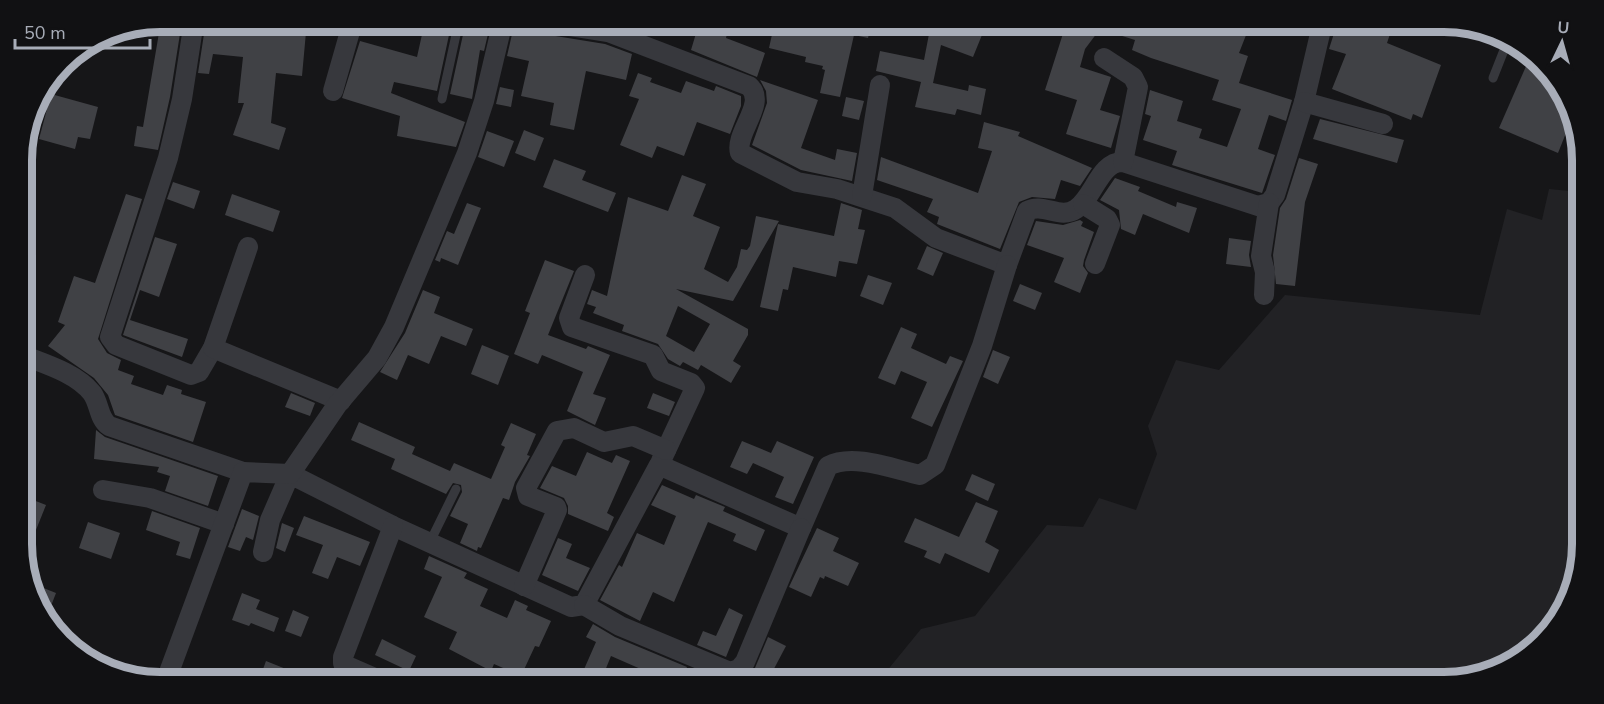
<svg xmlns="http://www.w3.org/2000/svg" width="1604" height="704" viewBox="0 0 1604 704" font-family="'Nunito Sans',sans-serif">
<rect width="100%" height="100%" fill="#161618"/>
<!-- built -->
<polygon fill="#222225" points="1582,186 1583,545 1573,597 1528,655 1453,683 877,683 921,629 975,616 1047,525 1083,527 1099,498 1136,510 1157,454 1148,426 1176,360 1219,370 1285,295 1480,315 1507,209 1542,220 1549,189 1580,192"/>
<!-- building -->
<g fill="#404145" fill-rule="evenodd">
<polygon points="161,21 182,21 170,97 158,150 134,146 137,126 143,127"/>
<polygon points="206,21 307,21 302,76 276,73 271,123 286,128 279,150 233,135 244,103 238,103 243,57 213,54 209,74 198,73"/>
<polygon points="425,21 452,21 437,91 394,82 391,93 465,122 456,147 397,136 400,116 342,98 360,41 417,57"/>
<polygon points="466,21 491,21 484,51 480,50 472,99 450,94"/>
<polygon points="515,21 526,21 531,30 537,33 605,44 632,54 626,80 586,71 574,130 550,125 554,103 521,96 529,61 507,56"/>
<polygon points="613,21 639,21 637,30"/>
<polygon points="708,21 730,21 726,38 765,53 757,77 691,50 697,30 706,33"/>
<polygon points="775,21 872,21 868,38 854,35 840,97 820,93 825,70 822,69 823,66 805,62 806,57 769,48"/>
<polygon points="928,21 961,21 984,30 973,57 941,45 933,83 968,91 969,85 986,89 981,115 957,109 955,115 915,107 921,82 876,71 880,51 924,60 929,34 923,32"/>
<polygon points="1067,21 1151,21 1180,30 1183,21 1218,30 1221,21 1239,21 1250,25 1239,53 1248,56 1239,83 1292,100 1286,121 1269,115 1258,149 1275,155 1262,193 1172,165 1177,151 1143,140 1151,116 1145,114 1150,90 1183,101 1177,121 1202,129 1199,138 1227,147 1241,109 1212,100 1219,80 1151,58 1132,50 1135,40 1100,29 1085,49 1080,67 1111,77 1100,110 1120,116 1111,148 1066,134 1077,100 1045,90"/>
<polygon points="1338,21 1350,21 1390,34 1387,43 1441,65 1422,118 1413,114 1411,120 1332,89 1346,54 1329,49"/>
<polygon points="1530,57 1554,75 1572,118 1558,153 1499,128"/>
<polygon points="638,73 652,78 650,82 681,93 686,81 714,91 716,86 741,96 741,106 730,134 697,122 684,156 657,146 652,158 620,145 639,99 629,96"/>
<polygon points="760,80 818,100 801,148 835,160 837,149 857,153 852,181 801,170 752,145 767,103 766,91"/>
<polygon points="500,87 514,90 511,107 496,104"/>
<polygon points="51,94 98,107 90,139 78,137 75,149 39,139"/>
<polygon points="846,97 864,101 859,120 842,116"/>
<polygon points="1320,119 1404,140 1397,163 1313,139"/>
<polygon points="984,122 1020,132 1018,136 1092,168 1080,186 1061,180 1055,199 1032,197 1019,202 1000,249 937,224 939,217 927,212 933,199 877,180 881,157 978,193 992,151 978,148"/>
<polygon points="524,130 544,138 535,161 515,153"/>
<polygon points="487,131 514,141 504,167 478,157"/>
<polygon points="1299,158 1318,164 1305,202 1295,286 1276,284 1273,255 1280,208 1286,199"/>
<polygon points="554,159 586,171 582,180 616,193 608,212 543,187"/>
<path d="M682,175l24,9 -13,32 27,11 -16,42 24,13 9,-15 4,-18 6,1 3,-4 6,-30 23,5 -46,80 -57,-12 72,40v6l-15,26 8,5 -10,17 -30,-18 -3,5 -15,-8 -3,4 -12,-7 -10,-15 -36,-13 2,-6 -31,-12 3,-6 -9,-3 5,-14 15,6 21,-99 40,14zM678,306l32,18 -16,28 -28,-16z"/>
<polygon points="1115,178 1140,187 1138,191 1176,207 1177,202 1197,208 1189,233 1143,214 1135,235 1121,229 1119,210 1100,200"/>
<polygon points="173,182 200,191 194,209 167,199"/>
<polygon points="126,194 142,199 98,339 107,353 121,360 118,370 134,376 131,384 163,395 167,385 182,390 181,394 206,402 193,442 115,415 108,395 94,378 48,346 65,325 58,322 74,276 95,283"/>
<polygon points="232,194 280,211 273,232 225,215"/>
<polygon points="467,203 481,208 458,265 441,258 440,262 435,260 447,231 454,234"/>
<polygon points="841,203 862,210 858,229 865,230 857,264 839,261 836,277 793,267 788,290 783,289 778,311 760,307 778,224 834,236"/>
<polygon points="1080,220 1083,222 1081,226 1094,232 1084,260 1083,266 1088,273 1080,293 1054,282 1064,258 1027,245 1036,221 1063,225"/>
<polygon points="155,237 177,244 159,297 140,290 130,320 188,339 182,357 123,335"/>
<polygon points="1229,238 1251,241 1249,255 1251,267 1226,264"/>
<polygon points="927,246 943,253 933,276 917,269"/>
<polygon points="545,260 574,271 548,335 586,349 588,346 610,355 593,394 606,398 595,425 567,411 583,372 542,355 538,364 514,354 530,313 525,311"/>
<polygon points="868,275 892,283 883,305 860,296"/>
<polygon points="1020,284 1042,293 1035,310 1013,301"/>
<polygon points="423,290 440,297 434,313 473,329 466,346 441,336 429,364 408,355 397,380 380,372 405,333"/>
<polygon points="901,327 917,334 911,348 946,364 950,356 963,361 932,427 911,418 927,382 901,371 895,385 878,378"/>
<polygon points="482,345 509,356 498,385 471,374"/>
<polygon points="993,350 1010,357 998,384 983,377"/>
<polygon points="291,393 315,403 310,416 285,407"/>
<polygon points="653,393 675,402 669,416 647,408"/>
<polygon points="359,422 415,447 412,454 450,471 454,463 491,479 505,447 501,445 511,423 536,434 527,455 530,456 515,482 509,500 503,498 481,548 478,547 477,551 460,543 468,524 450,516 462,492 461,485 453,483 446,494 391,469 395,459 351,440"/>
<polygon points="96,430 105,437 218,476 208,506 165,491 170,476 157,472 159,467 94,459"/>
<polygon points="742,441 771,453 777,441 814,457 793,504 775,497 784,477 753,463 747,474 730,467"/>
<polygon points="587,452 612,463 616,455 630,461 607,513 614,517 608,531 568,514 568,506 564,498 540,488 552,466 576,476"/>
<polygon points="972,474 995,484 988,501 965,490"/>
<polygon points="662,485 694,499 696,495 725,507 723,511 765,530 756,551 733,541 736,534 708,522 674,602 653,592 640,621 600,600 619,565 622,567 637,533 664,545 676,516 651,505"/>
<polygon points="28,498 46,505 34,535 22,530 22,513"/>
<polygon points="976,502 998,511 985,542 999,550 989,573 945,553 940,564 924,557 927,551 904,542 915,518 959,537"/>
<polygon points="242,509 259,516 253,540 246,537 240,551 228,547"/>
<polygon points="152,511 200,528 190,559 176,555 180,542 146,530"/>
<polygon points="304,516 370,542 360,566 337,557 328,579 312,573 323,545 296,535"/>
<polygon points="88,522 120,533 111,559 79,548"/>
<polygon points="282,523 294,528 285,552 276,548"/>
<polygon points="817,528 839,538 833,551 859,563 848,586 825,576 824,579 820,577 811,597 789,587"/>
<polygon points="558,538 572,544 566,558 590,568 578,591 542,575"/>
<polygon points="429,556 467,573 464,578 488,589 480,606 507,618 515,600 528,606 526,610 551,621 539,647 535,646 521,676 494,664 491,671 449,649 457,632 424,617 442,577 424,569"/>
<polygon points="31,583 56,593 46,619 43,612"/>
<polygon points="242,593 260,600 256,609 279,618 274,632 251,623 249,626 232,620"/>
<polygon points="729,608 743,615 726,657 697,645 703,631 716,636"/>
<polygon points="293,610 309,617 301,637 285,631"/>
<polygon points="593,624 615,637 687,667 680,683 656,683 659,677 611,656 600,683 578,683 596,642 586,637"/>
<polygon points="768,637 786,646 767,682 752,675"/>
<polygon points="382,639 416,656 409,671 375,655"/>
<polygon points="266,661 291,671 315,683 258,683"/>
</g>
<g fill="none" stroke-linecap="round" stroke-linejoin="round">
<!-- service -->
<g stroke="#37383d" stroke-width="9">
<polyline points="1493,78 1508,40"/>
<polyline points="442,99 459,21"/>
<polyline points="430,542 456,489"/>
</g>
<!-- minor -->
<g stroke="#37383d" stroke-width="20">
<polyline points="194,21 182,99 168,158 110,337 116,345 191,375 199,372 213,348"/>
<path d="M539,21l69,11 141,54c19,17 -15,47 -9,67l57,29 40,7 58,19 41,30 71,27 20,-54c16,-9 33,9 49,-2 18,-12 24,-48 47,-47l135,44 11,-3 6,-8 29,-93 19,-81"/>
<polyline points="1104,58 1133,77 1138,87 1123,162"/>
<polyline points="333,91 353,21"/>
<polyline points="1304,102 1383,124"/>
<polyline points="862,196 880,85"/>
<polyline points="1083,204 1107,219 1110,225 1095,264"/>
<polyline points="248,247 213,348 341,401"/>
<polyline points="585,275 569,318 572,327 653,355 661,371 691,383 695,388 661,461"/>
<polyline points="1264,295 1265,272 1261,256 1269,203"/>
<path d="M22,355c23,9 54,18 70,38 8,11 6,25 17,33l134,46"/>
<polyline points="103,490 150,498 224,524"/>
<path d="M263,552l7,-32 20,-46 103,52 178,81 13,-2 75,-140 142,63 27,-62c25,-13 65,3 92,9l15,-10 47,-119 25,-81"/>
<polyline points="524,586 557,510 556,507 528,496 526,488 557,431 574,428 604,442 633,436 666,450"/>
<polyline points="584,605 620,626 730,672 739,669 745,662 801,528"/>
<polyline points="165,683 243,472 290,474 337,405 377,358 394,327 467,153 484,101 503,21"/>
<polyline points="386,683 347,666 343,663 343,657 393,526"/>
</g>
</g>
<!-- crop -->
<path d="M0 0H1604V704H0ZM160 32H1444A128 128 0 0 1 1572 160V544A128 128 0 0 1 1444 672H160A128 128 0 0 1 32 544V160A128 128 0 0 1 160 32Z" fill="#111113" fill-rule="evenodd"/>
<path fill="none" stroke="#a8adb8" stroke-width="8" d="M160 32H1444A128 128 0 0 1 1572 160V544A128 128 0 0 1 1444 672H160A128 128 0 0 1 32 544V160A128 128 0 0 1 160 32Z"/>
<!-- north arrow -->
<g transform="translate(1562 42) rotate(5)" stroke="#111113" stroke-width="4.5" paint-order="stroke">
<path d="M0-4.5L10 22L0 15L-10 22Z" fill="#a8adb8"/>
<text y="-9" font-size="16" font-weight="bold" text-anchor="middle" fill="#a8adb8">U</text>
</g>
<!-- scale -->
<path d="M15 39v9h135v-9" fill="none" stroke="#a8adb8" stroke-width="3"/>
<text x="24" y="39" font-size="18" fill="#a8adb8" stroke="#111113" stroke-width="4.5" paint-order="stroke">50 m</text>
</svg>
